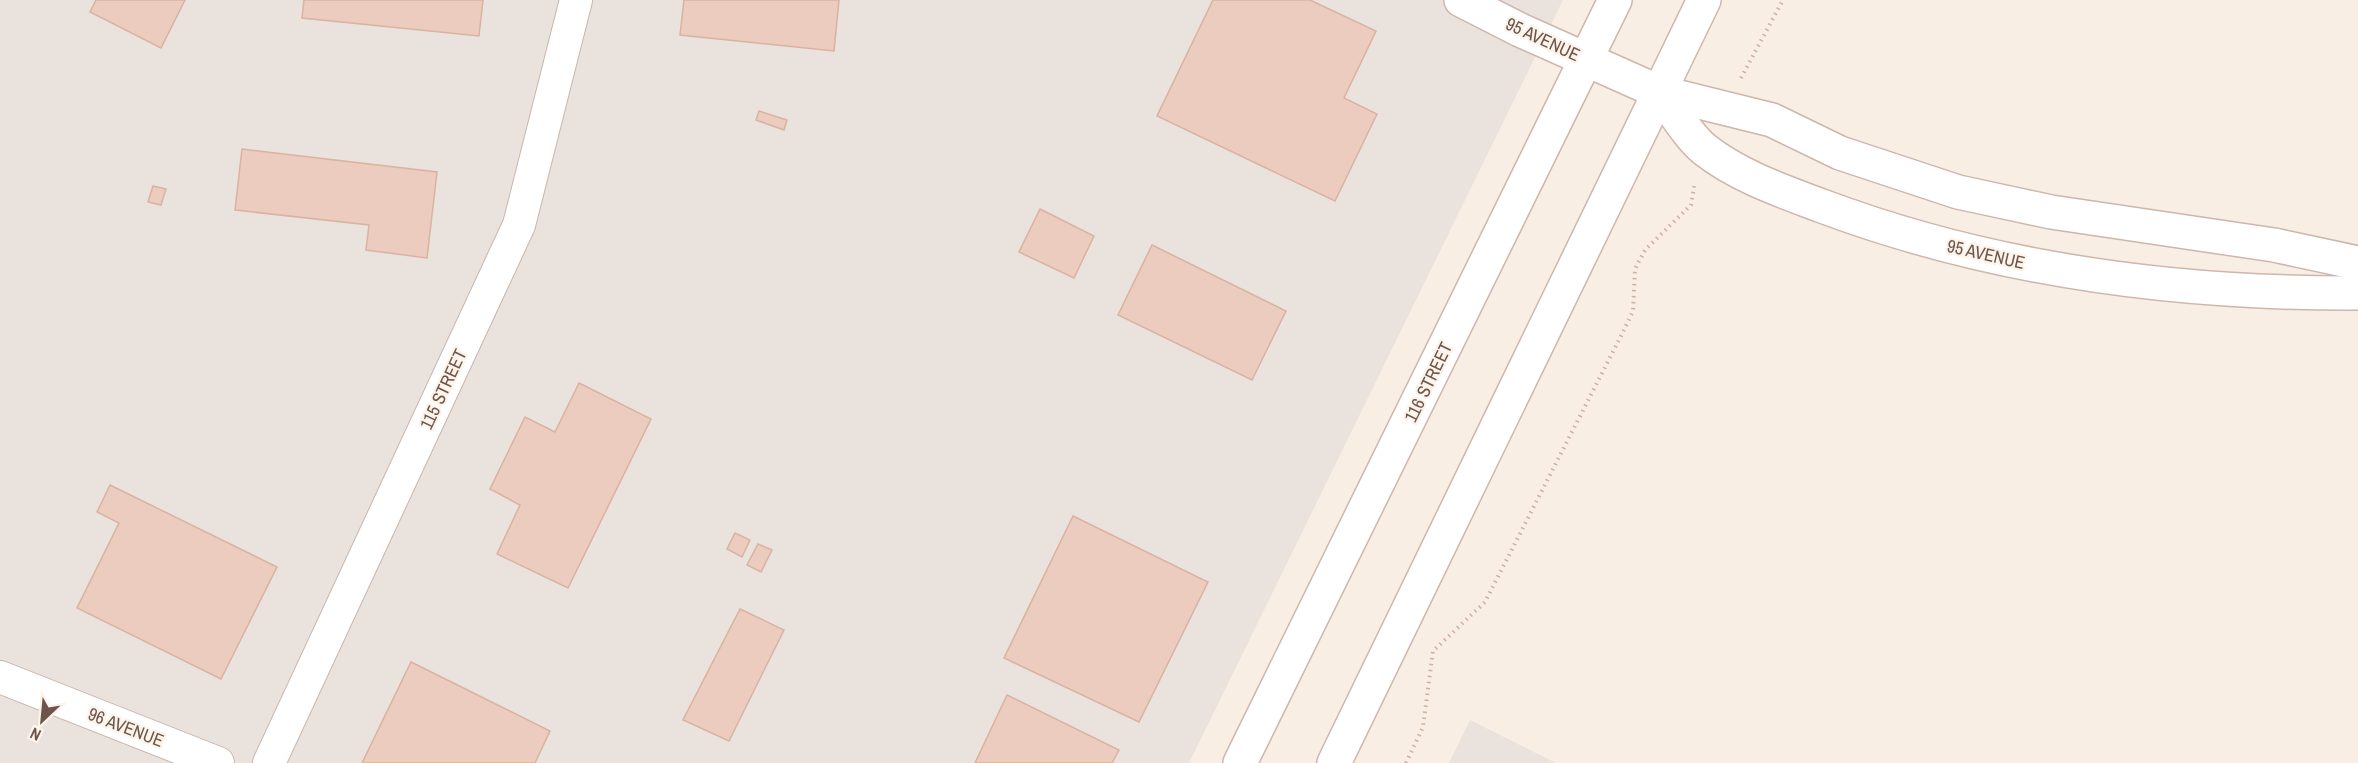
<svg xmlns="http://www.w3.org/2000/svg" width="2358" height="763" viewBox="0 0 2358 763" font-family="'Archivo Narrow',sans-serif">
<rect width="100%" height="100%" fill="#f9eee3"/>
<!-- industrial -->
<g fill="#e9e2dd">
<polygon points="0,0 1563,0 1189,763 0,763"/>
<polygon points="1470,720 1556,763 1449,763"/>
</g>
<!-- building -->
<g fill="#ebccbe" stroke="#dbb2a1" stroke-width="1.5">
<polygon points="96,0 185,0 161,48 90,12"/>
<polygon points="304,0 483,0 479,36 302,18"/>
<polygon points="684,0 839,0 834,51 680,35"/>
<polygon points="1213,0 1310,0 1376,31 1344,98 1377,114 1335,201 1157,116"/>
<polygon points="759,111 787,120 784,130 756,120"/>
<polygon points="242,149 437,172 427,258 366,250 369,225 235,210"/>
<polygon points="153,186 166,189 161,205 148,202"/>
<polygon points="1040,209 1094,236 1074,278 1019,252"/>
<polygon points="1152,245 1286,311 1252,380 1118,315"/>
<polygon points="579,383 651,419 568,588 497,554 520,505 490,489 525,417 555,432"/>
<polygon points="110,485 277,567 221,679 77,608 119,523 97,512"/>
<polygon points="1073,516 1208,582 1139,722 1004,658"/>
<polygon points="735,533 750,540 742,557 727,549"/>
<polygon points="758,544 772,550 761,572 747,565"/>
<polygon points="740,609 784,630 729,741 683,720"/>
<polygon points="411,662 550,731 535,763 362,763"/>
<polygon points="1007,695 1119,750 1112,763 975,763"/>
</g>
<g fill="none" stroke-linecap="round" stroke-linejoin="round">
<!-- street casing -->
<g stroke="#c8b6ac" stroke-width="34">
<g id="street">
<polyline points="0,677 218,763"/>
<polyline points="269,763 519,225 576,0"/>
</g>
</g>
<!-- secondary casing -->
<g stroke="#cdb7ac" stroke-width="36">
<g id="secondary">
<polyline points="1461,0 1520,30 1659,92 1772,120 1840,153 1958,192 2051,212 2274,245 2358,263"/>
<path d="M1659,92c14,17 28,43 45,57 34,27 78,42 118,57 171,64 354,88 536,87"/>
<polyline points="1240,763 1615,0"/>
<polyline points="1334,763 1704,0"/>
</g>
</g>
<!-- path -->
<g stroke="#cfb0a2" stroke-width="4" stroke-dasharray="1.5 4.5" stroke-linecap="butt">
<polyline points="1741,78 1783,0"/>
<polyline points="1406,763 1423,727 1433,651 1485,602 1622,334 1633,311 1635,269 1645,250 1691,205 1695,182"/>
</g>
<!-- street -->
<use href="#street" stroke="#fff" stroke-width="32"/>
<!-- secondary -->
<use href="#secondary" stroke="#fff" stroke-width="33"/>
</g>
<g text-anchor="middle" dominant-baseline="central" stroke-width="4.5" stroke-linejoin="round" paint-order="stroke">
<!-- street labels -->
<g font-size="18" fill="#6d554d" stroke="#fcf3e9">
<text transform="translate(1543 39) rotate(25)">95 AVENUE</text>
<text transform="translate(1986 254) rotate(13)">95 AVENUE</text>
<text transform="translate(1428 382) rotate(-64)">116 STREET</text>
<text transform="translate(443 389) rotate(-65)">115 STREET</text>
<text transform="translate(126 727) rotate(21)">96 AVENUE</text>
</g>
</g>
<!-- north arrow -->
<g transform="translate(42 721) rotate(206)" stroke="#fcf3e9" stroke-width="4.5" paint-order="stroke">
<path d="M0-4.5L10 22L0 15L-10 22Z" fill="#6d554d"/>
<text y="-9" font-size="16" font-weight="bold" text-anchor="middle" fill="#6d554d">N</text>
</g>
</svg>
